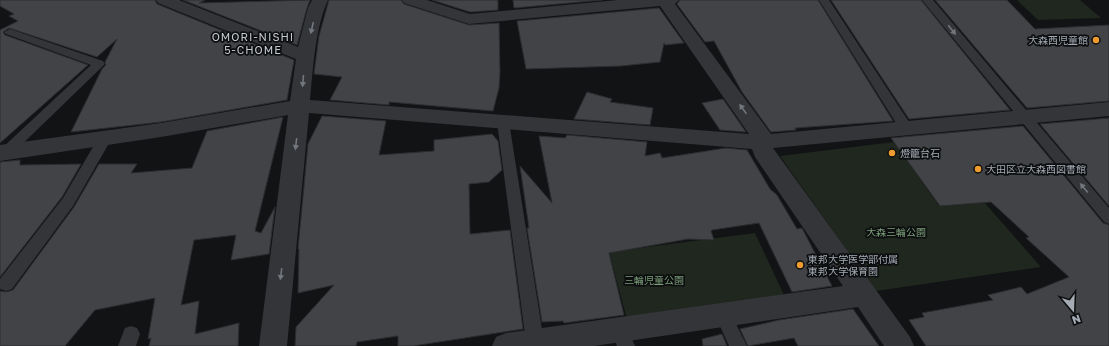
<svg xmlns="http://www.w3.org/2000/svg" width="1109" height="346" viewBox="0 0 1109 346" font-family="'Golos Text','Noto Sans JP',sans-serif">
<rect width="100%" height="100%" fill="#121314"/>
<!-- green -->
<g fill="#1f271f">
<polygon points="1017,0 1080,0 1101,18 1038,20"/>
<polygon points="894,142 939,206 984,202 1041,267 876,291 780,156"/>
<polygon points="755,233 784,295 627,319 609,252"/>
</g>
<!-- building -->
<g fill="#414347" stroke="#2c2d30">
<polygon points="0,0 155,0 157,4 294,60 287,100 161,122 71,132 102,69 106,65 105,62 117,39 97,57 9,28 3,32 5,35 88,65 0,143 0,30 18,21 9,16 14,14 0,6"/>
<polygon points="183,0 205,0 199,3 310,0 307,8 297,45"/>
<polygon points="329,0 401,0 404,4 469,25 499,23 500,72 499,88 493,111 389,102 389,105 330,100 342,77 314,74 319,36"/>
<polygon points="432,0 498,0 498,10 470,12"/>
<polygon points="513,0 602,0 514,8"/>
<polygon points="680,0 818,0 893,121 795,128 796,130 771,132 742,92 714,41 705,42 677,4"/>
<polygon points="831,0 921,0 1010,110 909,119"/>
<polygon points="935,0 1007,0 1035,29 1109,25 1109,101 1027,108"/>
<polygon points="659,8 684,43 665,45 664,43 660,62 621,66 526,69 517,21"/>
<polygon points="587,92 612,99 610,102 653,108 650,125 574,119"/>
<polygon points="723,99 746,132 720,130 702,103"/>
<polygon points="322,116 386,121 379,155 434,151 434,140 492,134 498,141 502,170 489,182 469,184 470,234 510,230 523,329 413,346 398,346 398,336 357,342 356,346 295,346 296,327 334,285 298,293 299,249 298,249 308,144"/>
<polygon points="283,117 255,231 261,233 275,207 269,254 231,260 236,235 194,240 181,305 199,301 195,334 239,323 238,346 149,346 151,338 148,339 155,298 95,310 65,346 0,346 0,291 6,292 13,290 74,207 99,164 137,164 131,173 192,168 207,131"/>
<polygon points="1109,118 1109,206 1040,124"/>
<polygon points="1023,126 1103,223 1109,225 1109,346 926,346 909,320 924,317 922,313 993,300 988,295 1021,287 1027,294 1069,277 1026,238 1029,237 991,202 940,206 891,138"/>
<polygon points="567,135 647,142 645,156 660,153 662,158 726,148 747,150 770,189 777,195 797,229 802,228 832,286 792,292 759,223 712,230 711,231 714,240 688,239 609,253 624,315 564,323 563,321 542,322 527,228 529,228 520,166 552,203 539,136 565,138"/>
<polygon points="20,160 20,165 81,164 62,197 0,277 0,162"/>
<polygon points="853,309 879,346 798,346 794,338 748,346 740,329 779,320"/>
<polygon points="722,334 727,346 703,346 702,339"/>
</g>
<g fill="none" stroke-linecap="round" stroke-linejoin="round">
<!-- lane -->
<g fill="#343539" fill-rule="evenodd">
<polygon points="819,0 829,0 911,125 913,128 911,131 906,133 901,131"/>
<polygon points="922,0 933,0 1109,208 1109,224 1104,222"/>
<polygon points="10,29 103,61 105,64 11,155 6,157 1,155 0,151 1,149 91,65 6,34 4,32"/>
<polygon points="503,118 508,119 509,122 544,342 542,346 528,346 526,342 497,122 498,119"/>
<polygon points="105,133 110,135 112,138 73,206 12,289 6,291 0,289 0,279 63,198 100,135"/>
<polygon points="723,307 729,310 747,346 729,346 715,315 717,310"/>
<polygon points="619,322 625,324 635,346 617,346 610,330 613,324"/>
<polygon points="131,326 137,328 140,334 136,346 118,346 125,328"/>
</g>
<!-- street -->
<path fill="#343539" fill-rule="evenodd" d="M156,0h23l119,47 10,-39 4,-8h16c-13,28 -15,70 -18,100l439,34 -89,-128 -191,18 -65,-21 -2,-3h25l43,14 148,-14h61l-4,4 96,130 338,-32v14l-336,32 137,189 4,9h-30l-26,-39 -264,39h-102l4,-9 10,-4 337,-47 -88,-129 -3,-8 -443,-36 -22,233h-28l29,-231 -127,22 -161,24v-16l161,-22 129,-22 6,-42 -138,-56z"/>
</g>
<!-- one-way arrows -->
<defs><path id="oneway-solid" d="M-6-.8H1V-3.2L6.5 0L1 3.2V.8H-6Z"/></defs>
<g fill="#72767d">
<use href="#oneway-solid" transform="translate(312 28) rotate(103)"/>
<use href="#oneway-solid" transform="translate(952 30) rotate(51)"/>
<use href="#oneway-solid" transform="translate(303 81) rotate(95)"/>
<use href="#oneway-solid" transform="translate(743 109) rotate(-126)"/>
<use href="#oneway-solid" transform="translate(296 144) rotate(97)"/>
<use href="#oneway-solid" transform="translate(1084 188) rotate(-130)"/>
<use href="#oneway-solid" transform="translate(281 274) rotate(97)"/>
</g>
<!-- markers -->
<g fill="#ef9d30" stroke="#0d0e0f" stroke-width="1.5">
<circle cx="1096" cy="40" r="4"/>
<circle cx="892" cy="153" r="4"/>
<circle cx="978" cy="169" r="4"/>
<circle cx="800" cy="265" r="4"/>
</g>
<g text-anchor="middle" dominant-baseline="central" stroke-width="3.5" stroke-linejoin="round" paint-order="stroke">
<!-- poi labels -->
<g font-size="10" fill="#a4abb4" stroke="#0d0e0f" text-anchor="start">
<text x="1088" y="40" text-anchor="end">大森西児童館</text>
<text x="900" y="153">燈籠台石</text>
<text x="986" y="169">大田区立大森西図書館</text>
<text x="808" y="259">東邦大学医学部付属<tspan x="808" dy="12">東邦大学保育園</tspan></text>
</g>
<!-- park labels -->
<g font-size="10" fill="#7c9f7b" stroke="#0d0e0f">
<text x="896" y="232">大森三輪公園</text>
<text x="654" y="280">三輪児童公園</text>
</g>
<!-- neighbourhood labels -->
<g font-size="11" letter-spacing="1" fill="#c5c9d0" stroke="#0d0e0f">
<text x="253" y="36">OMORI-NISHI<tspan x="253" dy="13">5-CHOME</tspan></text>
</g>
</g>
<!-- north arrow -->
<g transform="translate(1073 310) rotate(161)" stroke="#0d0e0f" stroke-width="3" paint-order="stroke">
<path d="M0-3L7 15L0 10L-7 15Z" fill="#a4abb4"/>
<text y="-6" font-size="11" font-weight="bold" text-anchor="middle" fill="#a4abb4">N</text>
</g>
</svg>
